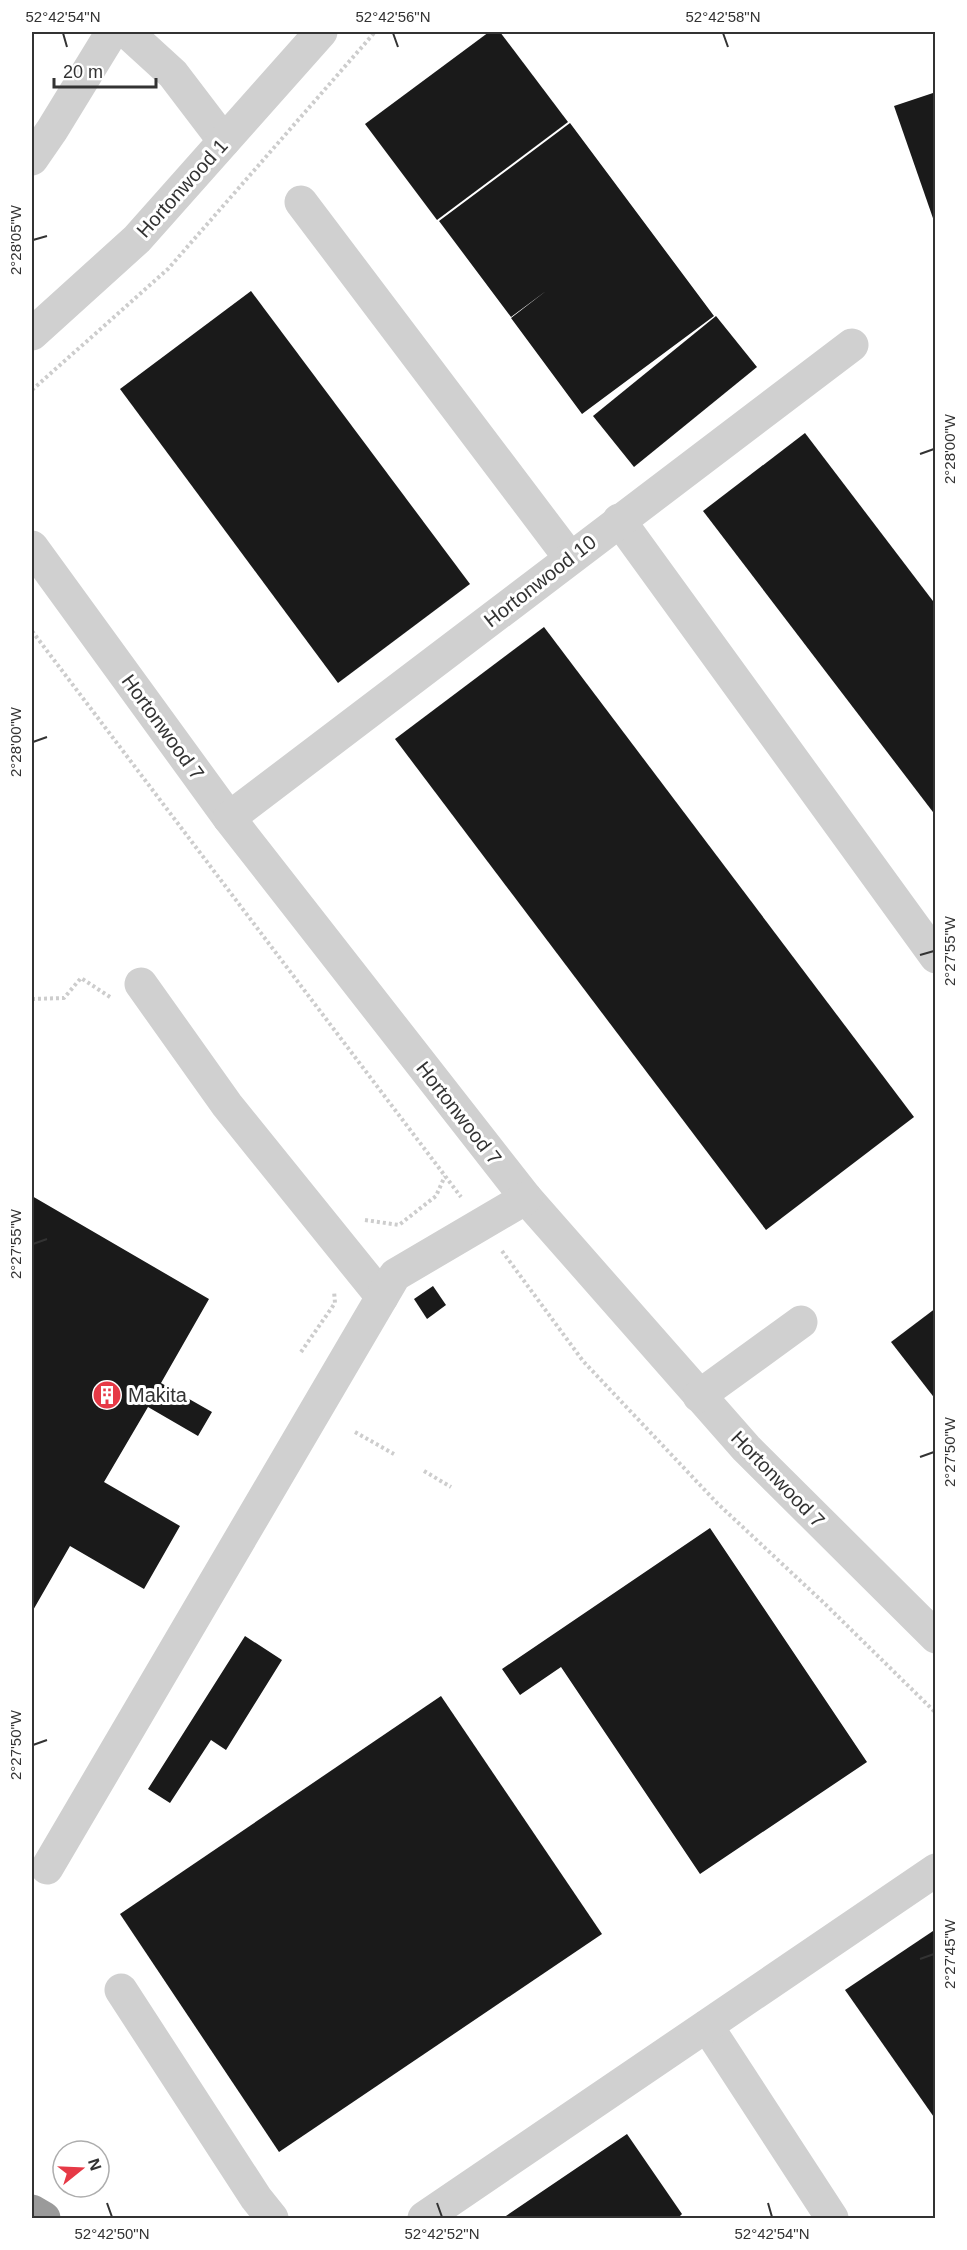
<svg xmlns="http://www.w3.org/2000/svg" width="967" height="2250" viewBox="0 0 967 2250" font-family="Arial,sans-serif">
<rect width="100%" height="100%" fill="#fff"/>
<!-- building -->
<g fill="#1a1a1a">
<polygon points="489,32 500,32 568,122 437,220 365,124"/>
<polygon points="936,92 936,224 935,224 894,106"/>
<polygon points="570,123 714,316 582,414 511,318 546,291 511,317 439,221"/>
<polygon points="251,291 470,584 338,683 120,389"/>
<polygon points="716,316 757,367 634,467 593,416"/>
<polygon points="805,433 936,605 936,816 703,511"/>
<polygon points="544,627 914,1117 766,1230 395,739"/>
<polygon points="32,1196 209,1299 161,1383 212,1412 198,1436 148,1407 104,1482 180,1526 144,1589 70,1546 32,1612"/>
<polygon points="433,1286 446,1305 427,1319 414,1299"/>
<polygon points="936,1308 936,1400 891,1342"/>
<polygon points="710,1528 867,1762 700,1874 561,1667 520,1695 502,1669"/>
<polygon points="245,1636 282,1660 226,1750 211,1740 170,1803 148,1789"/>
<polygon points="441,1696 602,1934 279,2152 120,1914"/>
<polygon points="936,1929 936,2120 845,1990"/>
<polygon points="627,2134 682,2214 680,2216 682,2218 503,2218"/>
</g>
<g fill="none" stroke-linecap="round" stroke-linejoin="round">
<!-- path -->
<g stroke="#cdcdcd" stroke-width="4" stroke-dasharray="3 3" stroke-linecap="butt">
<polyline points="32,390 168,269 375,32"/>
<polyline points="32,631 461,1197"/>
<polyline points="32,999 64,998 81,978 110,997"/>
<polyline points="365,1220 399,1225 436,1196 445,1176"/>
<polyline points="502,1251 583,1361 717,1503 824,1603 936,1713"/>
<polyline points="301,1352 335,1303 334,1291"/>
<polyline points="355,1432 394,1454"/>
<polyline points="424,1471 451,1487"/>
</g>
<!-- minor -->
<g stroke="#d0d0d0" stroke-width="33">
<polyline points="127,32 173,74 224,141"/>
<polyline points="32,159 52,130 112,32"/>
<polyline points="301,202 570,558"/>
<polyline points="32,334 137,239 321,32"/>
<polyline points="619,520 936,957"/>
<polyline points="32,547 229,818 526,1198 746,1448 936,1637"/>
<polyline points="229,818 852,345"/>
<polyline points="141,984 227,1105 382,1297"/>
<polyline points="699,1396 801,1322"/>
<polyline points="47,1868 395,1275 526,1198"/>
<polyline points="121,1990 256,2198 272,2218"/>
<polyline points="707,2026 832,2218"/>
<polyline points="424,2218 936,1870"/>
</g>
<!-- highway -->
<polyline stroke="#9a9a9a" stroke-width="33" points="32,2211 44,2218"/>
</g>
<!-- ticks -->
<path fill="none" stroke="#333" stroke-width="2" d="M63,33l4,14M393,33l5,14M723,33l5,14M33,240l14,-4M920,454l14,-5M33,742l14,-5M920,955l14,-4M33,1244l14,-5M920,1457l14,-5M33,1745l14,-5M920,1959l14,-5M107,2203l5,14M437,2203l5,14M768,2203l4,14"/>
<!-- icons -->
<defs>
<g id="building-disc" transform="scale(1.5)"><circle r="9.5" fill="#e63946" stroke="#fff"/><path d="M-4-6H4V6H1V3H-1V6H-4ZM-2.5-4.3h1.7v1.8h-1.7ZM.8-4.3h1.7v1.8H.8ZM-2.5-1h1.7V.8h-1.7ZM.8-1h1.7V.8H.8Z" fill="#fff"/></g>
</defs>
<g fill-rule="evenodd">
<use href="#building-disc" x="107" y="1395"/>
</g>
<g text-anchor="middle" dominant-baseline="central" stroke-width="6" stroke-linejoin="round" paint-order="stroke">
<!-- street labels -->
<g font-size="20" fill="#333" stroke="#fff">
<text transform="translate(182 188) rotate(-48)">Hortonwood 1</text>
<text transform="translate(540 581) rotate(-38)">Hortonwood 10</text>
<text transform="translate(163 727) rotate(54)">Hortonwood 7</text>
<text transform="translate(459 1113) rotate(52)">Hortonwood 7</text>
<text transform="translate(778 1479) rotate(46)">Hortonwood 7</text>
</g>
<!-- poi labels -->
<g font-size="20" fill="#333" stroke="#fff" text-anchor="start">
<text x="128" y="1395">Makita</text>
</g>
</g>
<!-- border -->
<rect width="967" height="2250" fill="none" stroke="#ffffff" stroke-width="66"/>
<!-- north arrow -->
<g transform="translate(81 2169) rotate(72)"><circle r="28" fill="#ffffff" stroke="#adadad" stroke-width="1.5"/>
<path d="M0-4.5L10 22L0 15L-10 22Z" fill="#e63946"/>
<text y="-9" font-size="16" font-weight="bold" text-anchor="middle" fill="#333333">N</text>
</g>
<!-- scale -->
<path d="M54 78v9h102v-9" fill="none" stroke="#333333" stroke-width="3"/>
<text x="63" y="78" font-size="18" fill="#333333" stroke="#ffffff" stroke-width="4.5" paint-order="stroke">20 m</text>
<rect x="33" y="33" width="901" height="2184" fill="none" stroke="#333" stroke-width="2"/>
<g font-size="15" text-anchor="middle" fill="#333">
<text x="63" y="22">52°42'54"N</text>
<text x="393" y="22">52°42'56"N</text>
<text x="723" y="22">52°42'58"N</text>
<text transform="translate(16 240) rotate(-90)" y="5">2°28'05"W</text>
<text transform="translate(950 449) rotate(-90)" y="5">2°28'00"W</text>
<text transform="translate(16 742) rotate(-90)" y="5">2°28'00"W</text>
<text transform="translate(950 951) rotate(-90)" y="5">2°27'55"W</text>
<text transform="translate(16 1244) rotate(-90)" y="5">2°27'55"W</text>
<text transform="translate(950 1452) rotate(-90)" y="5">2°27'50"W</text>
<text transform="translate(16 1745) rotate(-90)" y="5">2°27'50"W</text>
<text transform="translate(950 1954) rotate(-90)" y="5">2°27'45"W</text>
<text x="112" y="2239">52°42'50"N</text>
<text x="442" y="2239">52°42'52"N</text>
<text x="772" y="2239">52°42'54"N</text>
</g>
</svg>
